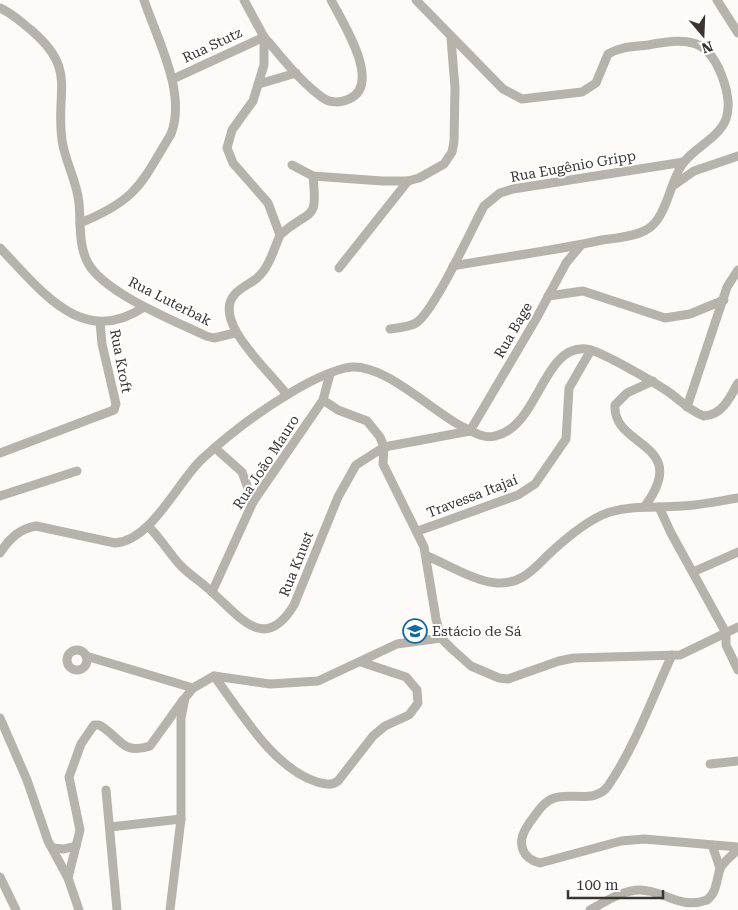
<svg xmlns="http://www.w3.org/2000/svg" width="738" height="910" viewBox="0 0 738 910" font-family="'Roboto Serif',serif">
<rect width="100%" height="100%" fill="#fefaf8"/>
<g fill="none" stroke-linecap="round" stroke-linejoin="round">
<!-- minor -->
<g stroke="#b7b3ac" stroke-width="9">
<path d="M244,0l20,37v28l-11,36 -21,29 -5,18 6,15 35,40 12,32c-6,14 -11,33 -23,43 -7,6 -16,9 -22,16 -25,27 37,79 52,101"/>
<path d="M416,0l87,89 19,10 60,-7 14,-9 12,-29c14,-8 26,-7 40,-9 41,-8 62,-7 76,37 4,11 6,26 2,37 -8,21 -36,30 -46,49 -10,17 -15,53 -34,62 -13,7 -30,8 -44,10 -49,11 -99,17 -149,26"/>
<polyline points="717,0 738,33"/>
<path d="M0,8c12,5 21,14 31,22 47,40 24,60 31,110 3,22 15,41 17,63 2,19 -1,42 9,60 16,30 87,58 118,73l8,2 21,-5"/>
<path d="M264,37c18,20 36,45 59,61 7,5 18,5 26,1 34,-14 -7,-78 -18,-99"/>
<polyline points="173,79 264,37"/>
<polyline points="259,84 296,73"/>
<polyline points="292,165 313,176 382,181 408,181 419,178 444,164 452,152 454,142 455,88 451,38"/>
<polyline points="674,185 694,171 738,156"/>
<path d="M80,223c57,-23 61,-39 91,-89 16,-41 -14,-95 -27,-134"/>
<path d="M280,235c31,-28 38,-11 33,-59"/>
<path d="M0,248c41,42 82,101 144,59"/>
<polyline points="339,268 408,181"/>
<polyline points="548,296 583,291 665,318 690,314 724,300"/>
<path d="M390,329c8,-1 19,-2 26,-6 18,-11 56,-95 68,-117l16,-13 13,-4 171,-27"/>
<polyline points="323,400 338,410 367,421 380,437 384,447 383,464 424,547 436,619 441,638 452,649 471,666 499,678 508,679 559,661 574,658 680,655 738,627"/>
<polyline points="687,407 727,287 738,270"/>
<polyline points="470,431 536,319 566,263 581,245"/>
<polyline points="215,448 242,472 253,502"/>
<polyline points="0,453 114,410 116,404 102,344 100,323"/>
<polyline points="0,496 77,471"/>
<path d="M645,506c47,-64 -33,-58 -30,-101l12,-12 26,-12"/>
<polyline points="659,507 671,533 726,633 726,645 738,670"/>
<path d="M149,527c12,12 20,26 32,39 10,10 22,17 32,27 28,25 52,60 81,12l44,-108 18,-32 28,-18 86,-16"/>
<polyline points="418,531 518,495 535,484 566,439 569,388 591,350"/>
<path d="M0,553c9,-14 19,-24 36,-27l79,17c37,-3 61,-59 87,-84 25,-23 55,-46 85,-64 16,-10 39,-22 58,-27 36,-9 86,43 118,59 10,5 21,12 32,9 44,-9 47,-91 91,-87 14,1 71,35 84,44 11,8 20,18 34,23 18,-1 26,-18 34,-33"/>
<path d="M427,556c20,8 49,26 70,27 24,1 36,-13 51,-28 17,-16 40,-36 62,-43 24,-7 47,-4 72,-6 19,-1 37,-5 56,-8"/>
<polyline points="693,572 738,552"/>
<polyline points="212,592 253,502 323,400 330,374"/>
<circle cx="77" cy="660" r="10"/>
<path d="M672,655c-20,43 -37,92 -64,131 -13,18 -36,6 -54,12 -11,4 -17,15 -24,24 -6,9 -11,17 -7,28 3,8 9,11 17,13l81,-22 23,-2 94,8"/>
<polyline points="86,656 193,688"/>
<path d="M214,676c27,36 59,92 103,106 8,2 14,4 21,-1l35,-45 12,-10 24,-11 9,-12 -1,-13 -11,-13 -45,-15"/>
<polyline points="0,718 27,780 48,841 68,878 79,910"/>
<polyline points="710,764 738,761"/>
<polyline points="106,790 117,910"/>
<polyline points="110,827 181,819"/>
<polyline points="712,845 720,868"/>
<polyline points="53,848 64,849 76,846"/>
<polyline points="0,877 16,910"/>
<path d="M68,878l12,-48 -11,-53 12,-33 13,-19h5c20,10 22,31 51,21l33,-46"/>
<polyline points="170,910 181,819 181,718 185,698 193,688 214,676 270,684 318,681 397,644 441,638"/>
<path d="M590,910c15,-8 32,-20 50,-20 24,0 39,20 67,10 10,-8 9,-19 13,-31 3,-7 13,-14 18,-20"/>
</g>
</g>
<!-- icons -->
<defs>
<g id="university-ring" transform="scale(1.25)"><circle r="9.5" fill="#fff" stroke="#146b9b" stroke-width="1.5"/><path d="M0-5L7-2L0 1L-7-2ZM-4 1L0 2.5L4 1V4Q0 6-4 4Z" fill="#146b9b"/></g>
</defs>
<g fill-rule="evenodd">
<use href="#university-ring" x="415" y="631"/>
</g>
<g text-anchor="middle" dominant-baseline="central" stroke-width="4" stroke-linejoin="round" paint-order="stroke">
<!-- street labels -->
<g font-size="14" fill="#3b3431" stroke="#fff">
<text transform="translate(212 45) rotate(-25)">Rua Stutz</text>
<text transform="translate(573 166) rotate(-10)">Rua Eugênio Gripp</text>
<text transform="translate(170 301) rotate(27)">Rua Luterbak</text>
<text transform="translate(513 330) rotate(-60)">Rua Bage</text>
<text transform="translate(121 361) rotate(79)">Rua Kroft</text>
<text transform="translate(266 462) rotate(-57)">Rua João Mauro</text>
<text transform="translate(472 496) rotate(-21)">Travessa Itajaí</text>
<text transform="translate(296 564) rotate(-68)">Rua Knust</text>
</g>
<!-- poi labels -->
<g font-size="14" fill="#3b3431" stroke="#fff" text-anchor="start">
<text x="432" y="631">Estácio de Sá</text>
</g>
</g>
<!-- north arrow -->
<g transform="translate(703 35) rotate(161)" stroke="#ffffff" stroke-width="4" paint-order="stroke">
<path d="M0-4L9 19L0 12L-9 19Z" fill="#3b3431"/>
<text y="-8" font-size="14" font-weight="bold" text-anchor="middle" fill="#3b3431">N</text>
</g>
<!-- scale -->
<path d="M568 890v8h95v-8" fill="none" stroke="#3b3431" stroke-width="2.5"/>
<text x="576" y="890" font-size="15" fill="#3b3431" stroke="#ffffff" stroke-width="4" paint-order="stroke">100 m</text>
</svg>
